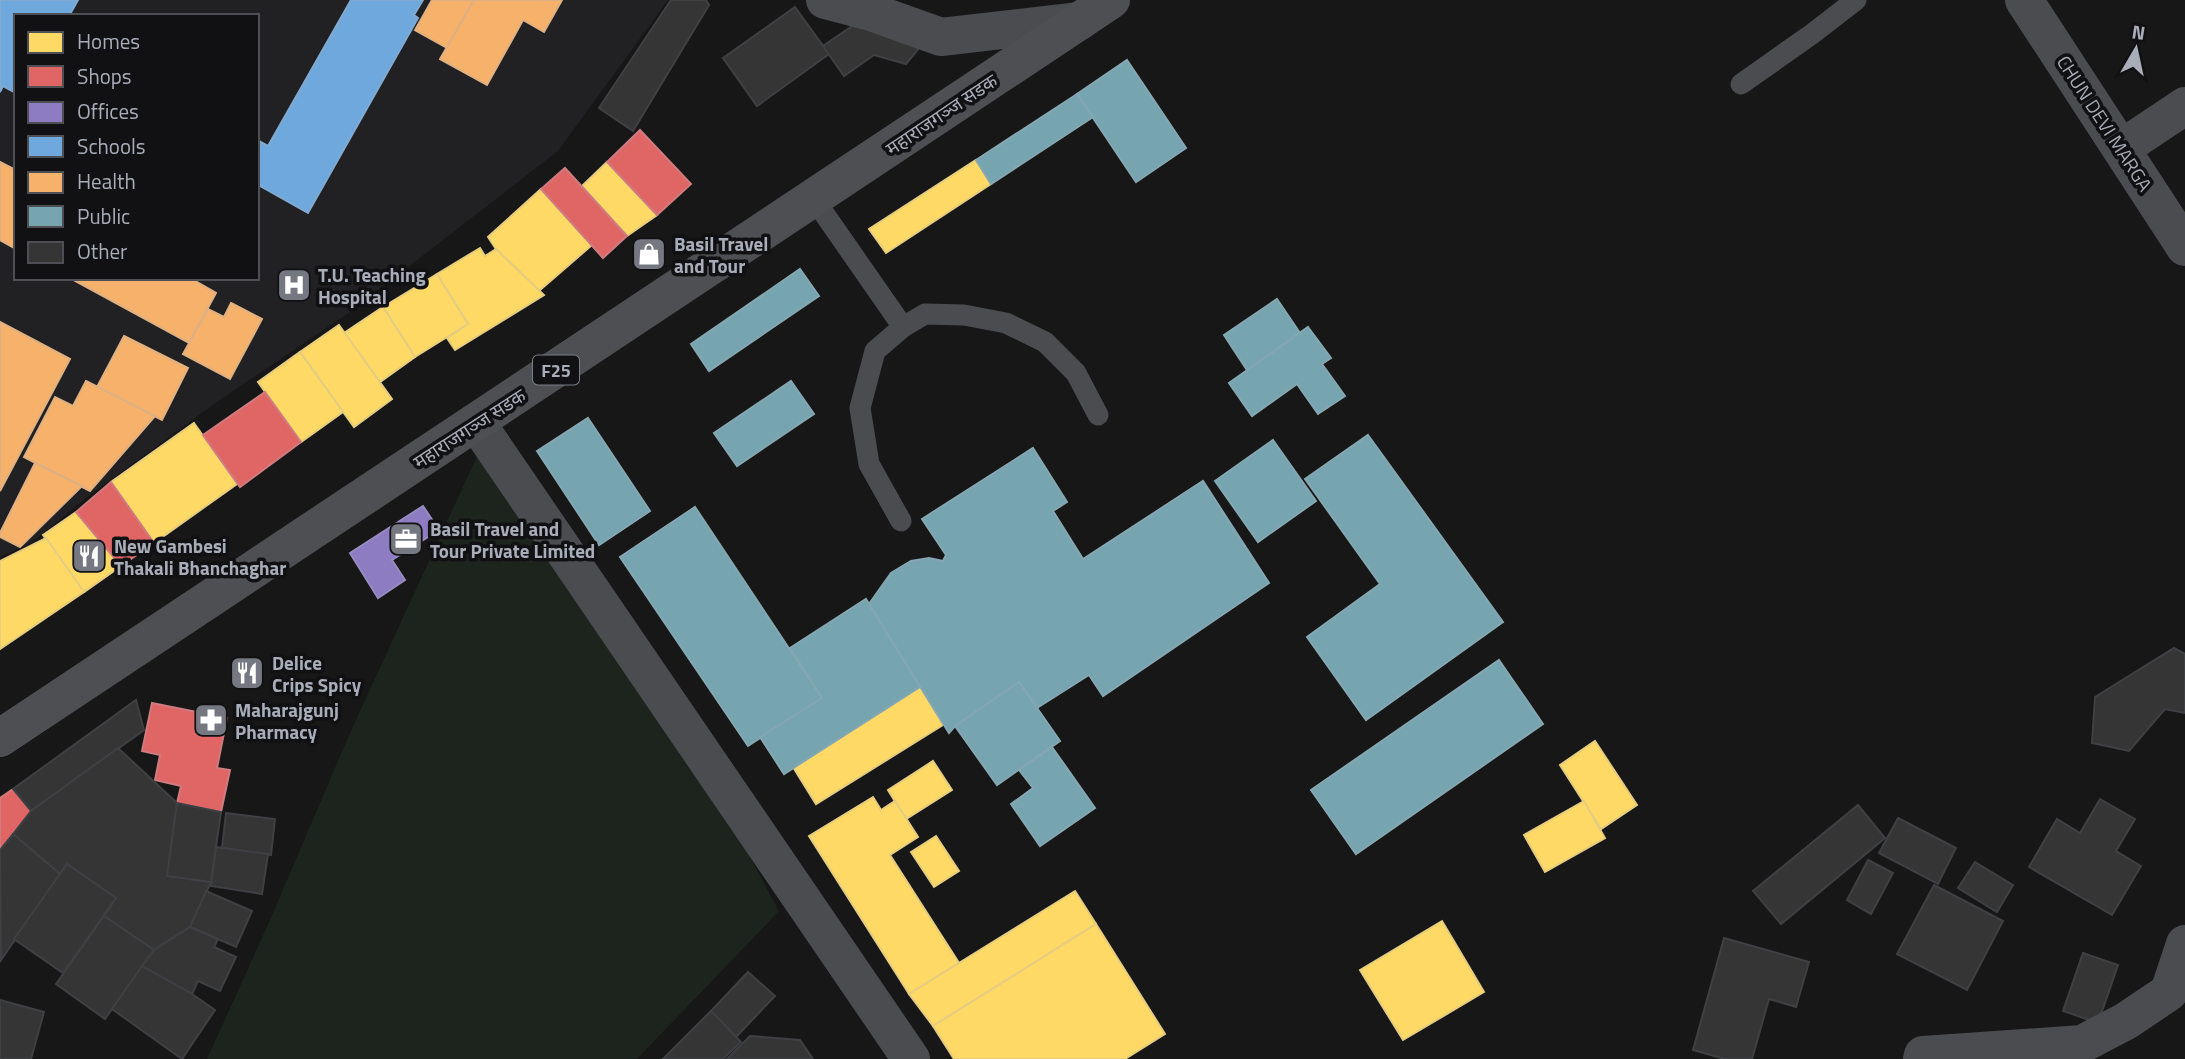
<svg xmlns="http://www.w3.org/2000/svg" width="2185" height="1059" viewBox="0 0 2185 1059" font-family="'Titillium Web','Noto Sans Devanagari',sans-serif">
<rect width="100%" height="100%" fill="#171717"/>
<!-- built -->
<g fill="#212123">
<polygon points="78,0 351,0 268,146 257,140 257,16 69,16"/>
<polygon points="423,0 668,0 558,151 350,312 214,404 86,498 31,543 0,557 0,491 70,359 0,322 0,240 16,249 16,278 70,278 189,343 216,293 190,278 257,278 257,190 260,186 308,212 418,18 414,15"/>
<polygon points="3,86 16,93 16,170 0,162 0,92"/>
</g>
<!-- green -->
<polygon fill="#1d241e" points="485,439 643,658 779,911 637,1059 207,1059 270,920 350,733"/>
<!-- homes -->
<g fill="#ffd966" stroke="#e5cc7f" stroke-width="2">
<polygon points="976,160 991,184 886,253 869,229"/>
<polygon points="607,162 657,215 627,236 582,186"/>
<polygon points="541,189 592,245 539,291 496,249 488,237"/>
<polygon points="480,248 485,256 496,249 544,295 455,350 447,338 468,324 437,274"/>
<polygon points="437,274 468,324 415,357 383,307"/>
<polygon points="383,307 415,357 380,382 344,333"/>
<polygon points="339,325 392,399 354,427 300,352"/>
<polygon points="300,352 343,412 301,442 258,382"/>
<polygon points="194,423 237,484 154,543 111,482"/>
<polygon points="76,512 121,566 84,592 43,535"/>
<polygon points="46,538 84,592 0,649 0,561"/>
<polygon points="920,687 943,725 816,804 793,767"/>
<polygon points="1595,741 1637,805 1601,829 1560,765"/>
<polygon points="933,761 952,790 906,819 888,790"/>
<polygon points="873,797 881,810 895,801 918,837 890,855 959,963 909,994 809,836"/>
<polygon points="1584,801 1605,838 1545,872 1524,835"/>
<polygon points="936,836 959,871 934,887 911,852"/>
<polygon points="1075,891 1096,924 933,1026 909,994"/>
<polygon points="1442,921 1484,992 1403,1040 1360,970"/>
<polygon points="1096,924 1165,1034 1125,1059 954,1059 933,1026"/>
</g>
<!-- shops -->
<g fill="#e06666" stroke="#cf7b7f" stroke-width="2">
<polygon points="640,130 691,184 657,215 607,162"/>
<polygon points="565,168 627,236 603,258 541,189"/>
<polygon points="265,392 301,442 240,487 203,435"/>
<polygon points="111,482 154,543 121,566 76,512"/>
<polygon points="152,703 227,718 217,768 230,770 221,812 177,803 181,786 155,780 160,755 142,751"/>
<polygon points="13,789 31,811 0,850 0,798"/>
</g>
<!-- offices -->
<polygon fill="#8e7cc3" stroke="#968bc0" stroke-width="2" points="423,506 439,530 392,560 405,580 378,598 350,553"/>
<!-- schools -->
<g fill="#6fa8dc" stroke="#80aad1" stroke-width="2">
<polygon points="0,0 78,0 69,16 16,16 16,93 3,86 0,92"/>
<polygon points="351,0 423,0 414,15 418,18 308,213 260,186 257,190 257,140 268,146"/>
</g>
<!-- health -->
<g fill="#f6b26b" stroke="#dfb082" stroke-width="2">
<polygon points="432,0 474,0 447,48 415,30"/>
<polygon points="474,0 562,0 544,32 523,20 487,85 440,59"/>
<polygon points="0,162 16,170 16,249 0,240"/>
<polygon points="70,278 190,278 216,293 189,343"/>
<polygon points="231,303 262,319 230,379 183,354 208,309 224,317"/>
<polygon points="0,322 70,359 0,491"/>
<polygon points="124,336 188,368 162,420 97,387"/>
<polygon points="86,381 155,416 90,491 24,457 55,397 73,406"/>
<polygon points="35,463 82,486 20,547 0,537 0,533"/>
</g>
<!-- public -->
<g fill="#76a5af" stroke="#85a7b2" stroke-width="2">
<polygon points="1127,60 1186,148 1136,182 1077,94"/>
<polygon points="1077,94 1093,117 991,184 976,160"/>
<polygon points="800,269 819,296 709,371 691,344"/>
<polygon points="1277,299 1300,333 1247,370 1224,335"/>
<polygon points="1308,327 1331,358 1322,364 1345,396 1318,414 1297,384 1252,416 1229,383"/>
<polygon points="791,381 814,414 737,466 714,433"/>
<polygon points="588,418 650,511 599,545 537,451"/>
<polygon points="1368,435 1503,622 1366,720 1307,637 1380,584 1305,479"/>
<polygon points="1273,440 1316,501 1258,542 1215,481"/>
<polygon points="1033,448 1067,502 1053,511 1083,559 1203,481 1269,583 1103,696 1089,675 1037,708 1019,682 955,726 949,733 869,604 891,573 911,561 929,558 943,561 946,555 922,519"/>
<polygon points="695,507 822,698 748,746 620,557"/>
<polygon points="866,599 920,687 784,774 760,737 822,698 790,648"/>
<polygon points="1499,660 1543,724 1356,854 1311,790"/>
<polygon points="1019,682 1060,741 997,785 955,726"/>
<polygon points="1052,747 1095,808 1040,846 1011,804 1033,788 1019,770"/>
</g>
<!-- building -->
<g fill="#353536" stroke="#3f4043" stroke-width="2">
<polygon points="671,0 706,0 709,5 633,131 599,108"/>
<polygon points="795,7 829,54 757,106 723,58"/>
<polygon points="861,20 920,47 906,64 874,55 844,76 823,46"/>
<polygon points="2174,648 2185,654 2185,713 2165,709 2129,751 2092,743 2095,697"/>
<polygon points="136,700 144,730 31,811 13,789"/>
<polygon points="118,748 177,803 167,876 211,882 190,927 154,950 104,916 116,898 67,864 60,874 13,834 31,811"/>
<polygon points="2100,799 2135,819 2116,851 2141,866 2112,915 2029,867 2057,819 2080,833"/>
<polygon points="177,803 221,812 211,882 167,876"/>
<polygon points="1858,805 1885,838 1781,924 1753,891"/>
<polygon points="226,813 275,819 271,855 222,848"/>
<polygon points="1898,818 1956,848 1938,884 1879,853"/>
<polygon points="13,834 60,874 1,960 0,850"/>
<polygon points="216,847 268,854 262,894 211,886"/>
<polygon points="1868,860 1893,873 1871,914 1847,900"/>
<polygon points="1975,862 2013,885 1997,912 1958,888"/>
<polygon points="67,864 116,898 63,973 14,939"/>
<polygon points="1934,885 2003,921 1967,990 1897,954"/>
<polygon points="206,891 252,911 236,947 190,927"/>
<polygon points="104,916 154,950 105,1019 56,984"/>
<polygon points="190,927 218,939 214,947 236,957 220,991 198,981 192,994 142,966 154,950"/>
<polygon points="1724,938 1809,962 1796,1007 1769,999 1752,1059 1725,1059 1693,1050"/>
<polygon points="2083,953 2118,965 2098,1023 2063,1011"/>
<polygon points="142,966 192,994 215,1010 182,1059 112,1009"/>
<polygon points="748,972 775,996 736,1037 711,1011"/>
<polygon points="0,1000 44,1012 31,1059 0,1059"/>
<polygon points="711,1011 741,1042 723,1059 663,1059"/>
<polygon points="750,1036 800,1040 813,1059 727,1059"/>
</g>
<g fill="none" stroke-linecap="round" stroke-linejoin="round">
<!-- service -->
<g stroke="#4b4c50" stroke-width="21">
<polyline points="1741,84 1812,34 1856,0"/>
<polyline points="814,199 903,327"/>
<polyline points="901,521 869,464 860,408 875,351 903,327 925,314 964,315 1006,323 1045,342 1076,373 1098,415"/>
</g>
<!-- minor -->
<g stroke="#4b4c50" stroke-width="38">
<polyline points="825,0 874,13 941,37 1080,21"/>
<polyline points="2122,148 2185,106"/>
<polyline points="476,422 911,1059"/>
<polyline points="1922,1059 1923,1055 2082,1044 2126,1021 2169,992 2185,944"/>
</g>
<!-- tertiary -->
<polyline stroke="#4b4c50" stroke-width="38" points="2024,0 2185,247"/>
<!-- primary -->
<polyline stroke="#4d4f52" stroke-width="38" points="0,738 1111,0"/>
</g>
<!-- icons -->
<defs>
<g id="shop-square" transform="scale(1.75)"><rect x="-9" y="-9" width="18" height="18" rx="4" fill="#757880" stroke="#111113"/><path d="M-5-2.5h2.3a2.7 3.5 0 0 1 5.4 0H5L5.5 6h-11ZM-1.5-2.5h3a1.5 2.3 0 0 0-3 0Z" fill="#fff"/></g>
<g id="hospital-square" transform="scale(1.75)"><rect x="-9" y="-9" width="18" height="18" rx="4" fill="#757880" stroke="#111113"/><path d="M-5-5h3v3.5h4V-5h3V5h-3V1.5h-4V5h-3Z" fill="#fff"/></g>
<g id="office-square" transform="scale(1.75)"><rect x="-9" y="-9" width="18" height="18" rx="4" fill="#757880" stroke="#111113"/><path d="M-6-3h4V-5.5h4V-3h4V5H-6ZM-1-4.5V-3h2v-1.5ZM-6 0V1H6V0Z" fill="#fff"/></g>
<g id="restaurant-square" transform="scale(1.75)"><rect x="-9" y="-9" width="18" height="18" rx="4" fill="#757880" stroke="#111113"/><path d="M-5-6h1v4h1v-4h1v4h1v-4h1v5L-1.5 .5V6h-2V.5L-5-1ZM5-6V6H3V1.5H1.5Q1.5-4 5-6Z" fill="#fff"/></g>
<g id="pharmacy-square" transform="scale(1.75)"><rect x="-9" y="-9" width="18" height="18" rx="4" fill="#757880" stroke="#111113"/><path d="M-2-6h4v4h4v4h-4v4h-4v-4h-4v-4h4Z" fill="#fff"/></g>
</defs>
<g fill-rule="evenodd">
<use href="#shop-square" x="649" y="254"/>
<use href="#hospital-square" x="294" y="285"/>
<use href="#office-square" x="406" y="539"/>
<use href="#restaurant-square" x="89" y="556"/>
<use href="#restaurant-square" x="247" y="673"/>
<use href="#pharmacy-square" x="211" y="720"/>
</g>
<g text-anchor="middle" dominant-baseline="central" stroke-width="7" stroke-linejoin="round" paint-order="stroke">
<!-- shield labels -->
<rect fill="#111113" stroke="#7b7e86" stroke-width="2" x="533" y="355.5" width="46" height="29" rx="5"/>
<g font-size="18" font-weight="bold" fill="#a8adb8">
<text x="556" y="370">F25</text>
</g>
<!-- street labels -->
<g font-size="19" fill="#a8adb8" stroke="#111113">
<text transform="translate(941 114) rotate(-34)">महाराजगञ्ज सडक</text>
<text transform="translate(2105 123) rotate(57)">CHUN DEVI MARGA</text>
<text transform="translate(469 428) rotate(-33)">महाराजगञ्ज सडक</text>
</g>
<!-- poi labels -->
<g font-size="19" font-weight="bold" fill="#a8adb8" stroke="#111113" text-anchor="start">
<text x="674" y="243">Basil Travel<tspan x="674" dy="22">and Tour</tspan></text>
<text x="318" y="274">T.U. Teaching<tspan x="318" dy="22">Hospital</tspan></text>
<text x="430" y="528">Basil Travel and<tspan x="430" dy="22">Tour Private Limited</tspan></text>
<text x="114" y="545">New Gambesi<tspan x="114" dy="22">Thakali Bhanchaghar</tspan></text>
<text x="272" y="662">Delice<tspan x="272" dy="22">Crips Spicy</tspan></text>
<text x="235" y="709">Maharajgunj<tspan x="235" dy="22">Pharmacy</tspan></text>
</g>
</g>
<!-- legend -->
<rect x="14" y="14" width="245" height="266" fill="#111113" stroke="#4d4f55" stroke-width="2"/>
<rect x="28" y="32" width="35" height="21" fill="#ffd966" stroke="#4d4f55" stroke-width="2"/>
<text x="77" y="49" font-size="21" fill="#a8adb8">Homes</text>
<rect x="28" y="66" width="35" height="21" fill="#e06666" stroke="#4d4f55" stroke-width="2"/>
<text x="77" y="84" font-size="21" fill="#a8adb8">Shops</text>
<rect x="28" y="102" width="35" height="21" fill="#8e7cc3" stroke="#4d4f55" stroke-width="2"/>
<text x="77" y="119" font-size="21" fill="#a8adb8">Offices</text>
<rect x="28" y="136" width="35" height="21" fill="#6fa8dc" stroke="#4d4f55" stroke-width="2"/>
<text x="77" y="154" font-size="21" fill="#a8adb8">Schools</text>
<rect x="28" y="172" width="35" height="21" fill="#f6b26b" stroke="#4d4f55" stroke-width="2"/>
<text x="77" y="189" font-size="21" fill="#a8adb8">Health</text>
<rect x="28" y="206" width="35" height="21" fill="#76a5af" stroke="#4d4f55" stroke-width="2"/>
<text x="77" y="224" font-size="21" fill="#a8adb8">Public</text>
<rect x="28" y="242" width="35" height="21" fill="#353536" stroke="#4d4f55" stroke-width="2"/>
<text x="77" y="259" font-size="21" fill="#a8adb8">Other</text>
<!-- north arrow -->
<g transform="translate(2136 49) rotate(9)" stroke="#111113" stroke-width="5" paint-order="stroke">
<path d="M0-5L12 26L0 18L-12 26Z" fill="#a8adb8"/>
<text y="-10" font-size="19" font-weight="bold" text-anchor="middle" fill="#a8adb8">N</text>
</g>
</svg>
